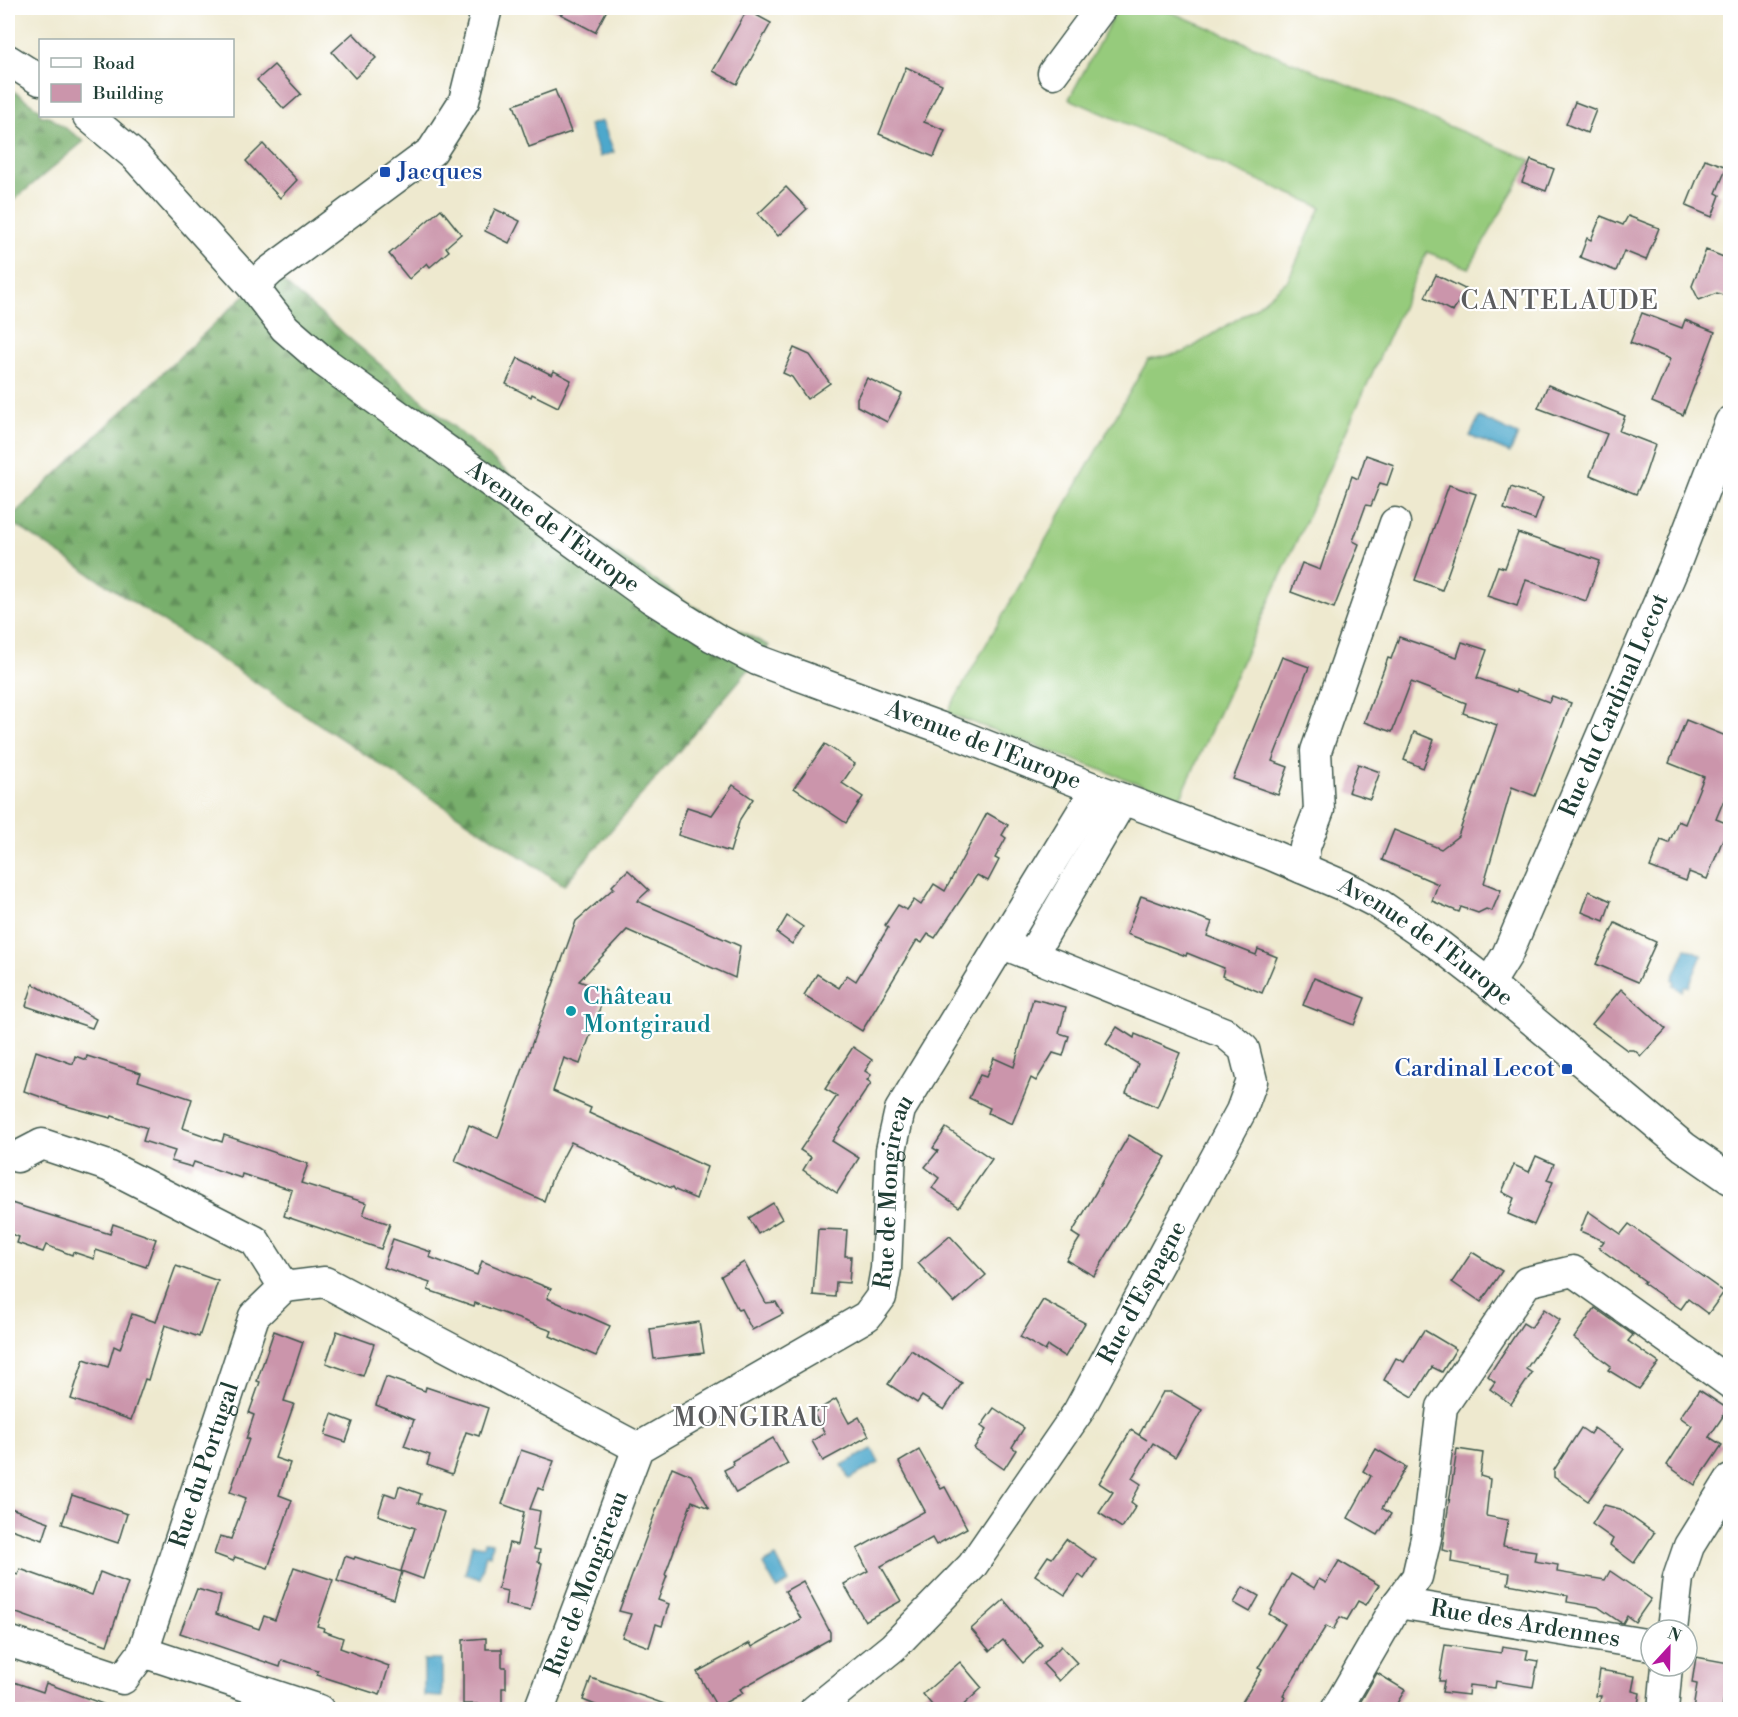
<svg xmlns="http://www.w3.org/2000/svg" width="1738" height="1717" viewBox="0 0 1738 1717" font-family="'Libre Bodoni',serif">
<defs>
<pattern id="forest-firs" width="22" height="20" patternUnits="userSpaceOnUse" patternTransform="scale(1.5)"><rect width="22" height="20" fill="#78af6c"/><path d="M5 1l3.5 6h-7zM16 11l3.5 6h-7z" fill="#62905a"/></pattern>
</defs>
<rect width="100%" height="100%" fill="#fff"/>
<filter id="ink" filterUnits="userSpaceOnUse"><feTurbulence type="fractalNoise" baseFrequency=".0167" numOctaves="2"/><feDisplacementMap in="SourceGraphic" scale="12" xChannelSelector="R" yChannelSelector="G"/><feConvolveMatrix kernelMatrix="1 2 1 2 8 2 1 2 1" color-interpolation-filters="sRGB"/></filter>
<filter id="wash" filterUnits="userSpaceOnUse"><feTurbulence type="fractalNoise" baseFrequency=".008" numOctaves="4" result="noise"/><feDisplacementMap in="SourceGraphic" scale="24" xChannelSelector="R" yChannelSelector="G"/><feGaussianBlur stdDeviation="1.35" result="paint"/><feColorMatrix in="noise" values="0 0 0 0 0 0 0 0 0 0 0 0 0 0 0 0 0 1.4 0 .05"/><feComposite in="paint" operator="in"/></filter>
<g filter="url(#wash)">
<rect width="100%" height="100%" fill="#eee9cf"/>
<!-- grass -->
<polygon fill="#96cb7c" stroke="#5a8458" stroke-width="1.5" points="1118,8 1161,8 1531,160 1469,268 1427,252 1180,799 947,713 1148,360 1185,352 1255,308 1288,280 1321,207 1069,99"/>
<!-- forest -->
<g fill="url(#forest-firs)" stroke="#4c7650" stroke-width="1.5">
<polygon points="8,87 40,110 40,116 48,116 84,141 8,205"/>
<polygon points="270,271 554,512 691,605 769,646 564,885 8,520"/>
</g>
<!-- water -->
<g fill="#4ea8cc" stroke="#367280" stroke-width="1.5">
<polygon points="602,121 614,152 600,157 589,125"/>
<polygon points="1479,417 1518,435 1510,453 1470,436"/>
<polygon points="1686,948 1702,955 1689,986 1684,986 1682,991 1673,986 1675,982 1673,979"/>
<polygon points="872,1449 879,1463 849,1479 842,1465"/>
<polygon points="485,1542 492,1543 490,1555 486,1554 480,1579 465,1574 472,1544 484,1546"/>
<polygon points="776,1557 789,1582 777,1589 763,1564"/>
<polygon points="424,1660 442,1660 442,1697 424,1696"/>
</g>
<g id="blocks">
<!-- building -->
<g fill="#cb95ab">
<polygon points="549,8 608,8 595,32"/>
<polygon points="747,10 771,23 737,84 713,71"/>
<polygon points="353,33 376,58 355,78 332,52"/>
<polygon points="274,65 301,94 284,109 257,80"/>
<polygon points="906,67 942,84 924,122 945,130 934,157 879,134"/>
<polygon points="555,90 571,132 529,147 514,105"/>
<polygon points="1575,102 1596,110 1587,133 1566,124"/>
<polygon points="263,144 297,180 280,198 246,161"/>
<polygon points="1705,159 1727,167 1716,193 1720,195 1712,217 1686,206"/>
<polygon points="1531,160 1554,169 1546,191 1522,182"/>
<polygon points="786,187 807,209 778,236 758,214"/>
<polygon points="441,209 461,234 446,247 449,251 430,267 427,263 409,279 389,254"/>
<polygon points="495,209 520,221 509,243 485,231"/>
<polygon points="1601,216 1623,225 1628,216 1659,228 1646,260 1624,251 1616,271 1580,257 1587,238 1591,240"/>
<polygon points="1706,250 1726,258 1724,265 1731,267 1731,298 1717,293 1699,300 1692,286"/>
<polygon points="1436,275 1465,289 1453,312 1425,297"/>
<polygon points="1642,313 1682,328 1685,320 1715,332 1683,415 1652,402 1670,359 1630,343"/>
<polygon points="794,348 810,355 830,383 807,399 792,377 783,373"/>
<polygon points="518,358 552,375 554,371 571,380 558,407 532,394 531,397 506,384"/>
<polygon points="867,378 902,394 887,422 857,406 857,398"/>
<polygon points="1548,385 1625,416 1619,431 1655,445 1645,475 1636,494 1590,475 1607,434 1538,408"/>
<polygon points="1366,455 1394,465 1387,485 1380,483 1371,506 1366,505 1353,541 1359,544 1334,608 1291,592 1302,563 1320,570 1352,476 1358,479"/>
<polygon points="1449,485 1476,494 1442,590 1415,580"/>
<polygon points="1511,487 1543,498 1535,520 1504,509"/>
<polygon points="1518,533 1600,561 1586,601 1526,580 1517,606 1487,596 1498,566 1505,568"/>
<polygon points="1399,637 1457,657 1462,642 1487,650 1477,678 1516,692 1517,690 1549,702 1552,696 1571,703 1535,796 1512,787 1484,883 1501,890 1492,911 1486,909 1478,913 1461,907 1459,912 1432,901 1438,884 1382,860 1394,830 1441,849 1458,836 1497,725 1463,713 1466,703 1411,682 1392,732 1364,722 1388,658 1391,659"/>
<polygon points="1282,657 1309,667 1272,761 1288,767 1278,795 1233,779"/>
<polygon points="1686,720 1731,738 1731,783 1716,819 1731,825 1731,841 1723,839 1707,879 1689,872 1686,881 1650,867 1661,840 1669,843 1678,821 1685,824 1704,777 1669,763"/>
<polygon points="1414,732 1434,740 1423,768 1404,760"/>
<polygon points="825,744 855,764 842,783 863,797 846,823 794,788"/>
<polygon points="1358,764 1380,772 1370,799 1348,792"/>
<polygon points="733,785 753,799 740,819 730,852 678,835 687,807 712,815"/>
<polygon points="987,813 1008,825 1002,835 1006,838 995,858 999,860 988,881 977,875 935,938 928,934 922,943 917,940 862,1031 804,995 817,974 839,988 847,975 856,981 888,928 885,925 898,905 907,910 914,900 921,905 934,884 945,891"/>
<polygon points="628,870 649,890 637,901 740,946 735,978 627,930 579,981 606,991 580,1064 564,1058 553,1091 591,1108 589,1113 707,1167 696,1199 675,1190 673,1187 671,1188 571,1142 552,1178 544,1201 455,1161 469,1125 498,1138 576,921 614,888 612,886"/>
<polygon points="1589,891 1611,901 1604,921 1582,912"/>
<polygon points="1141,896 1212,922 1207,936 1256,955 1258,949 1277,957 1262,993 1222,976 1224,968 1187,953 1186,956 1127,934"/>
<polygon points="787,916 803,927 792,944 777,933"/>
<polygon points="1615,923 1656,942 1638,982 1596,964"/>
<polygon points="1314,978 1365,998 1354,1025 1303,1005"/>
<polygon points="33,984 96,1019 92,1028 26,1006"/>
<polygon points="1621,989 1666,1029 1641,1056 1634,1050 1627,1050 1592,1024"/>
<polygon points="1033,999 1066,1007 1059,1033 1069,1036 1063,1056 1053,1053 1036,1081 1031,1078 1012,1124 988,1113 990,1108 969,1098 980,1075 986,1077 994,1058 1014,1067"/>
<polygon points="1117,1027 1134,1038 1135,1034 1180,1053 1157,1107 1126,1093 1138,1064 1106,1044"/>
<polygon points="853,1047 872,1060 865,1071 871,1075 867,1080 871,1083 832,1141 859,1158 837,1193 803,1170 811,1157 800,1150 837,1096 825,1089"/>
<polygon points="36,1051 73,1064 75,1056 86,1060 87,1056 141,1073 138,1081 192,1099 183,1128 222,1142 224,1135 308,1164 301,1183 367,1203 363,1215 390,1224 381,1249 284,1216 292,1190 242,1174 241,1178 194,1162 192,1167 171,1161 175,1151 143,1141 147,1128 112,1116 111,1118 70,1107 24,1091"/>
<polygon points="946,1128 992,1159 959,1207 932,1188 939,1178 925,1167 938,1151 933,1148"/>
<polygon points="1129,1135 1166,1157 1094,1276 1066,1260 1080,1238 1072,1233"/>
<polygon points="1536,1156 1554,1164 1547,1180 1553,1182 1534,1225 1508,1214 1514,1198 1502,1192 1514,1165 1529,1172"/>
<polygon points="8,1202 110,1234 113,1224 156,1239 146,1267 96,1250 94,1259 73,1252 72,1255 46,1245 43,1252 17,1243 19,1237 8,1233"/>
<polygon points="773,1203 782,1219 758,1234 749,1218"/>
<polygon points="1588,1211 1621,1234 1629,1224 1724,1292 1708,1314 1688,1299 1681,1309 1643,1283 1645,1281 1599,1248 1604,1241 1580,1231"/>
<polygon points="818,1229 847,1230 845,1256 851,1256 849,1283 836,1282 835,1297 813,1295"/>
<polygon points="950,1236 986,1275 954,1303 918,1263"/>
<polygon points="393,1239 431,1252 429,1257 477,1275 482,1261 551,1289 547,1298 610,1326 596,1356 550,1336 552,1331 475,1303 474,1306 428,1290 430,1283 383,1267"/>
<polygon points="1472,1252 1502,1271 1481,1302 1452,1282"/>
<polygon points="744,1262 766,1303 776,1302 783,1314 752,1330 741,1309 738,1310 721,1276"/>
<polygon points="176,1266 218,1281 199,1337 165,1325 148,1380 145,1379 131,1420 71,1399 84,1359 108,1367 114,1346 120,1349 132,1314 156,1322"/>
<polygon points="1043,1300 1085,1323 1065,1357 1048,1346 1045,1351 1020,1337"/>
<polygon points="1595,1308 1633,1335 1628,1341 1659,1363 1639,1389 1608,1370 1611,1366 1574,1338"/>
<polygon points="1544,1309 1560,1320 1526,1369 1532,1373 1511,1404 1490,1389 1495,1382 1488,1376 1523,1323 1531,1328"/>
<polygon points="699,1322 704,1353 654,1359 650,1329"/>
<polygon points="1424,1330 1456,1349 1442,1372 1432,1367 1413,1397 1384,1380 1396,1358 1404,1362"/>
<polygon points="274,1331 303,1342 284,1401 294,1404 275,1458 290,1463 279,1495 292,1500 268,1568 235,1557 233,1561 214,1554 220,1536 231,1539 246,1498 230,1492 249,1439 246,1439 254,1415 249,1413 260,1382 257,1381"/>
<polygon points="337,1331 374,1344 363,1376 326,1363"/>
<polygon points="911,1350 962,1383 944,1410 922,1396 917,1403 888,1384"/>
<polygon points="386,1377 425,1391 426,1387 488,1408 479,1436 466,1432 452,1474 427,1465 430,1455 404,1446 414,1420 376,1405"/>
<polygon points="1699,1390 1728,1409 1709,1437 1722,1445 1695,1485 1667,1465 1692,1426 1680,1417"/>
<polygon points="1163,1392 1172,1392 1202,1410 1175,1457 1153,1443 1132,1478 1141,1484 1131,1502 1136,1506 1122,1528 1099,1513 1113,1492 1099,1483 1131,1430 1147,1440 1139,1435"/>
<polygon points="836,1399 849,1423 859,1417 869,1436 823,1461 812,1441 825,1433 813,1413"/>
<polygon points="994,1408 1024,1428 1012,1447 1016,1450 1004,1469 974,1448 986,1430 981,1426"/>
<polygon points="332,1414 353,1422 346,1442 325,1435"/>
<polygon points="1581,1428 1590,1434 1594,1428 1624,1449 1588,1501 1554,1477 1554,1470"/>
<polygon points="773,1438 788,1464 736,1493 724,1470 734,1465 732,1461"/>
<polygon points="1376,1449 1406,1467 1382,1508 1391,1514 1378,1535 1348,1518 1371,1476 1363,1471"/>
<polygon points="1457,1449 1483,1453 1480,1476 1490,1479 1486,1516 1508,1520 1503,1546 1536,1551 1534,1561 1558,1565 1557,1572 1605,1580 1610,1571 1651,1599 1635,1622 1627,1616 1623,1623 1620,1622 1598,1607 1567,1602 1568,1595 1508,1584 1510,1573 1451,1562 1452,1552 1442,1550"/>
<polygon points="521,1450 554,1461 543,1490 538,1488 530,1509 540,1511 534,1549 540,1550 538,1562 542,1563 530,1611 505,1605 507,1591 498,1589 509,1543 517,1545 524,1512 502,1504"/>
<polygon points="919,1450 941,1489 945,1487 967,1528 936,1545 932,1538 881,1566 901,1601 865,1621 844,1584 868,1571 857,1549 925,1511 899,1462"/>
<polygon points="672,1467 691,1475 709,1508 692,1501 665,1575 667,1576 658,1600 669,1604 662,1626 656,1624 649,1647 622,1637 631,1614 619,1611"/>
<polygon points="399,1486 421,1494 418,1503 444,1512 423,1579 401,1571 415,1528 378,1515 385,1493 396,1497"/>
<polygon points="72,1495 127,1514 118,1543 62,1524"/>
<polygon points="1604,1505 1620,1509 1654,1533 1634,1563 1610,1545 1613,1539 1592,1524"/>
<polygon points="8,1507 49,1522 43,1540 8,1528"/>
<polygon points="1066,1539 1096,1560 1084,1579 1079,1575 1065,1595 1035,1575 1048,1556 1052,1558"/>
<polygon points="345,1556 354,1559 355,1557 402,1572 394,1599 337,1581"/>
<polygon points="1339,1561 1379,1585 1366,1605 1358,1601 1347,1620 1340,1617 1333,1630 1326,1626 1283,1696 1285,1697 1278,1710 1253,1710 1242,1702 1262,1670 1258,1668 1285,1624 1269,1614 1291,1574 1314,1588 1319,1579 1326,1583"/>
<polygon points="294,1567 333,1580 317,1626 324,1628 323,1631 343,1638 340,1648 389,1666 380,1695 317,1675 318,1671 282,1660 280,1667 180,1633 197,1589 221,1596 216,1614 259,1629 264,1616 275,1620"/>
<polygon points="20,1569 92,1595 100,1572 128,1583 107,1645 8,1610 8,1571 18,1575"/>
<polygon points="803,1581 830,1632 830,1639 740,1689 743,1693 717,1707 697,1672 750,1643 752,1647 801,1619 785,1591"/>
<polygon points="1243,1587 1259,1596 1250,1612 1234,1603"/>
<polygon points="1004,1600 1042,1645 1023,1663 1003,1640 990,1651 971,1629"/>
<polygon points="486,1638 486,1649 502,1649 502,1667 506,1667 506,1688 502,1688 502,1710 477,1710 477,1704 463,1704 463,1640"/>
<polygon points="1445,1645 1501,1653 1502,1646 1528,1650 1526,1659 1538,1661 1533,1687 1496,1681 1495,1688 1469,1685 1468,1695 1442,1692 1444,1681 1439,1681"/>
<polygon points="1061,1646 1077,1663 1059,1681 1043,1664"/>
<polygon points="1696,1657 1729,1663 1722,1710 1693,1710 1697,1684 1692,1683"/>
<polygon points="960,1662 982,1688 958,1710 936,1710 923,1694"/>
<polygon points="1600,1670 1635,1676 1632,1691 1640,1693 1637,1710 1598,1710 1601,1696 1596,1696"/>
<polygon points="1377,1673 1405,1690 1393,1710 1356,1710"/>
<polygon points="591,1678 673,1707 673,1710 608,1710 583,1700"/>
<polygon points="8,1680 43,1692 46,1683 111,1707 111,1710 8,1710"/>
</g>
</g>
</g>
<g filter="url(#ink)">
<use href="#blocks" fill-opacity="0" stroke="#3e574b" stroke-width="1.5"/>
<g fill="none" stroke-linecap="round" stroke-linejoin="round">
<!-- minor casing -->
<g stroke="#3e574b" stroke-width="33">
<g id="minor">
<polyline points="8,60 40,80"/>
<polyline points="1053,73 1101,8"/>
<path id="s1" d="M88,116l47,40 118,131 32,41 38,33 328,237 62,39 44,23 182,67 157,62 173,65 75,32 35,18 61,42 49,38 195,163 46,32"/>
<polyline points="253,287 270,271 432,151 464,101 487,8"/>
<polyline points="1302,868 1305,847 1319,810 1316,751 1395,523"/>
<polyline points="1032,955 1123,799"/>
<path id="s2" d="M1489,984l18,-29 170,-395 53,-138"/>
<polyline points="17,1157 42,1144 108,1166 255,1241 284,1287"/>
<path id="s3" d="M1398,1603l253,42"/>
<polyline points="1672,1630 1678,1578 1689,1546 1730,1480"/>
<polyline points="8,1641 123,1679 143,1652"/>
<path id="s4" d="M319,1710l-176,-58 111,-336 30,-29 41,-5 313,166"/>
<path id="s5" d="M539,1710l99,-262 229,-132 14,-19 5,-28 5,-119 9,-40 196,-321"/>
<path id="s6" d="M815,1710l78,-63 79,-81 106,-154 163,-301 11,-30 -8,-32 -19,-16 -222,-89"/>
<polyline points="1336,1710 1398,1603 1417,1577 1426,1538 1442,1407 1527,1282 1573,1271 1730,1383"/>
<polyline points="1663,1710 1667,1666"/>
</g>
</g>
<!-- minor -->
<use href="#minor" stroke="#fff" stroke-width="30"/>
</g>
</g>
<!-- markers -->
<g fill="#1a4fb4" stroke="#fff" stroke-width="2">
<rect x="379" y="166" width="12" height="12" rx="3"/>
<rect x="1561" y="1063" width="12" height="12" rx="3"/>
</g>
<circle fill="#0f9aa8" stroke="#fff" stroke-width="2" cx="571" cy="1011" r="6"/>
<g text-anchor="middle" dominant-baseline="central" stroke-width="4.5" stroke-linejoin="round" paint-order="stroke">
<!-- transit labels -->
<g font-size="24" fill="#164399" stroke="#fff" text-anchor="start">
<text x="397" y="172">Jacques</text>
<text x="1555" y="1069" text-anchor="end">Cardinal Lecot</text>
</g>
<!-- street labels -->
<g font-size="24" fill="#1f3d34" stroke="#fff">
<text stroke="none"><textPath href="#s1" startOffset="624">Avenue de l'Europe</textPath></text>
<text stroke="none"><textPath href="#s2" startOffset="306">Rue du Cardinal Lecot</textPath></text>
<text stroke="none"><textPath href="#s1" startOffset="1110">Avenue de l'Europe</textPath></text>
<text stroke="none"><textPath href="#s1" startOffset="1596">Avenue de l'Europe</textPath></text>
<text stroke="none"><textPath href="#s5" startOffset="674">Rue de Mongireau</textPath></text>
<text stroke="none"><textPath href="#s6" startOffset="536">Rue d'Espagne</textPath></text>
<text stroke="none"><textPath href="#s4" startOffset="382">Rue du Portugal</textPath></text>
<text stroke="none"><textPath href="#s5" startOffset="135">Rue de Mongireau</textPath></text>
<text stroke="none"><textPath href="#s3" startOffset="129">Rue des Ardennes</textPath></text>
</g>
<!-- culture labels -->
<g font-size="24" fill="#0d838f" stroke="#fff" text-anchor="start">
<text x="583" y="997">Château<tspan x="583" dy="28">Montgiraud</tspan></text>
</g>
<!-- neighbourhood labels -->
<g font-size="26" letter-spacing="1.5" fill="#5b5c5e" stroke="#fff">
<text x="1560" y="301">CANTELAUDE</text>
<text x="751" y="1418">MONGIRAU</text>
</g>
</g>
<!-- margin -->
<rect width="1738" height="1717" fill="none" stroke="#fff" stroke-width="30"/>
<!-- legend -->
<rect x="39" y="39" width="195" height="78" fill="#ffffff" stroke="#a5b1ae" stroke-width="1.5"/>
<rect x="51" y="58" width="30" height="9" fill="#ffffff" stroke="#a5b1ae" stroke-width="1.5"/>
<text x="93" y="69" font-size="18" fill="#1f3d34">Road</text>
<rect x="51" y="84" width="30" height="18" fill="#cb95ab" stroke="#a5b1ae" stroke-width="1.5"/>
<text x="93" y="99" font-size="18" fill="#1f3d34">Building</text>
<!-- north arrow -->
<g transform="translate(1669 1648) rotate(22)"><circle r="28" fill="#ffffff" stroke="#a5b1ae" stroke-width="1.5"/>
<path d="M0-4.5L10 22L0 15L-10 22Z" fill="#b5179e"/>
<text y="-9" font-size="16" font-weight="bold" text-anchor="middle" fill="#1f3d34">N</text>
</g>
</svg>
